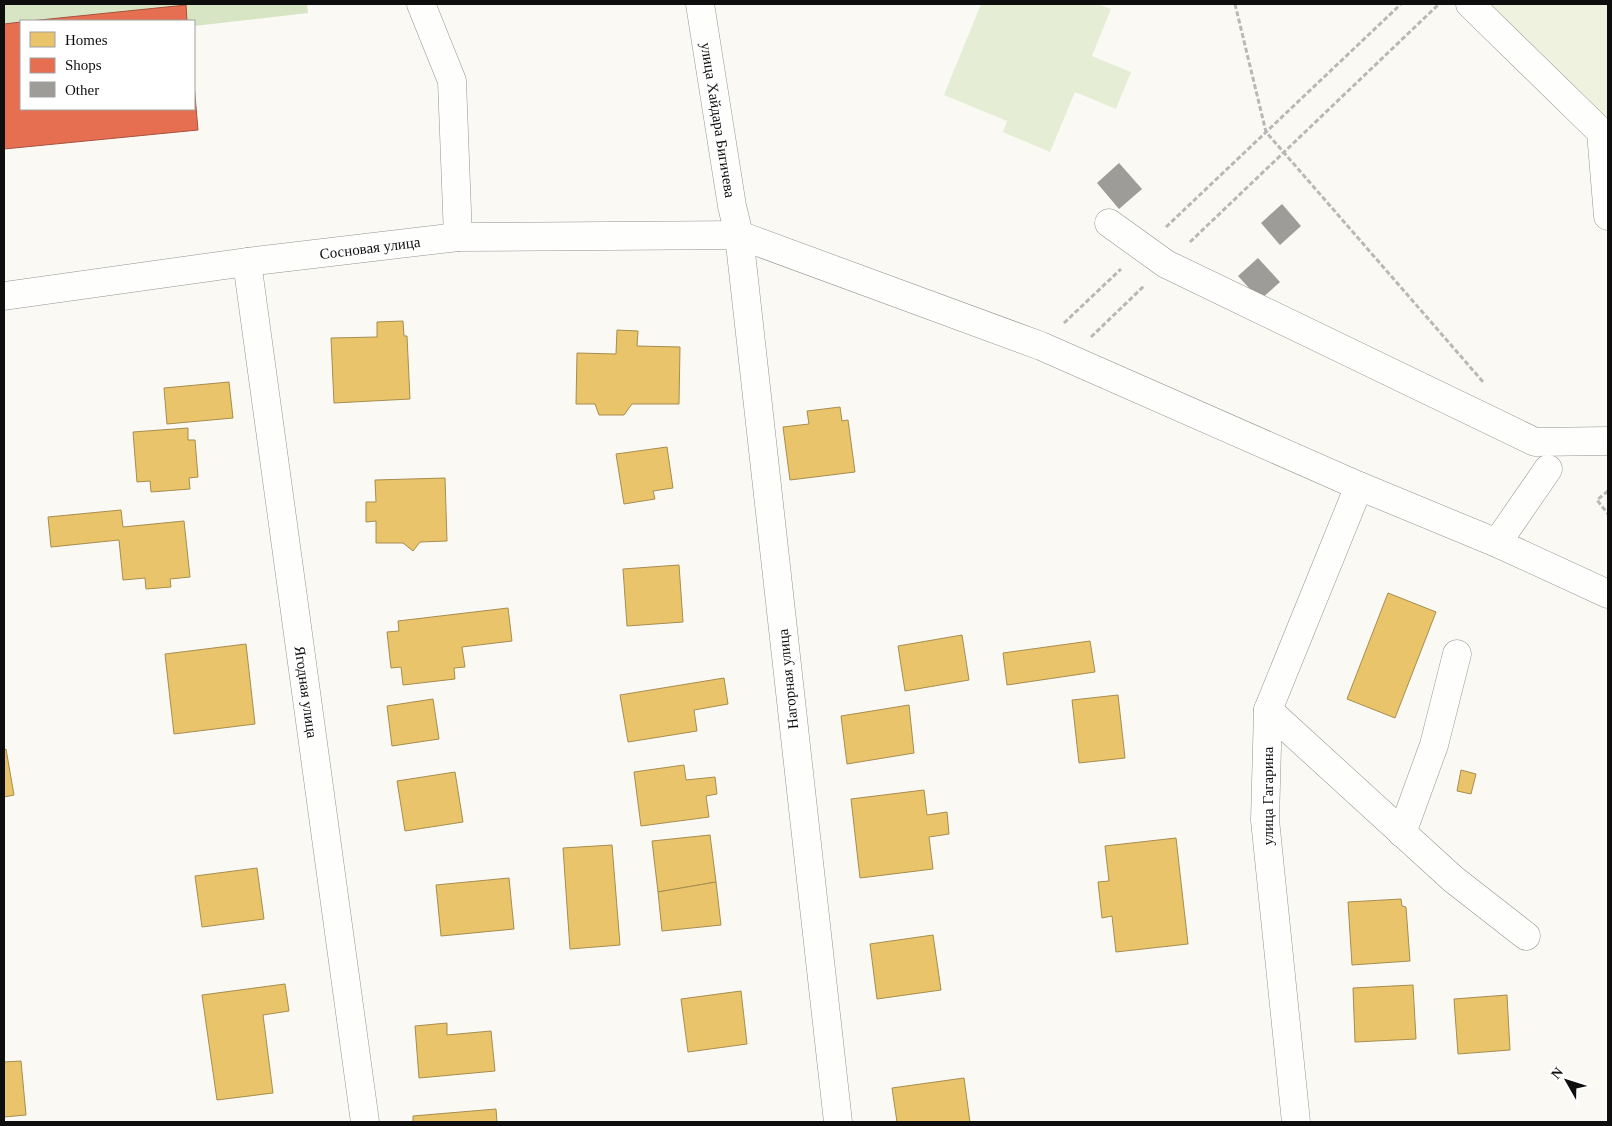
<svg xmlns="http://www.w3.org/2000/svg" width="1612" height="1126" viewBox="0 0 1612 1126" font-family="Georgia,serif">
<rect width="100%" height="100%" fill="#faf9f4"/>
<!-- green -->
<polygon fill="#e5eed5" points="981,4 1098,4 1111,9 1092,56 1131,72 1116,109 1075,92 1050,152 1003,132 1007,121 944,95"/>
<!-- forest -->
<polygon fill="#d7e5c4" points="4,4 307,4 308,13 194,26 194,21 21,21 21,46 4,48"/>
<!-- pitch -->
<polygon fill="#eef2df" points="1471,4 1608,4 1608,118"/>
<!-- homes -->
<g fill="#e9c46a" stroke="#a78d4e">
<polygon points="403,321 404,336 407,336 410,399 334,403 331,338 377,337 377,322"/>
<polygon points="617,330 638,331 637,346 680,347 679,404 632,404 624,415 599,415 595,404 576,404 577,353 616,354"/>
<polygon points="229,382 233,418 167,424 164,388"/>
<polygon points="840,407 842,421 848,420 855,472 790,480 783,427 809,424 807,411"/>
<polygon points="188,428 188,440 195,440 198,477 189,478 190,489 151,492 150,481 137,482 133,432"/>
<polygon points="667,447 673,488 653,491 655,499 624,504 616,454"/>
<polygon points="445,478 447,541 420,542 413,551 403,543 376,543 376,521 366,522 366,502 376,502 375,480"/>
<polygon points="121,510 123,527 184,521 190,577 170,579 171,587 146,589 145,578 123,580 119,540 51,547 48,517"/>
<polygon points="679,565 683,622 627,626 623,569"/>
<polygon points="1388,593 1436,612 1395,718 1347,699"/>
<polygon points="508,608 512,641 462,647 465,667 454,668 455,679 403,685 401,667 391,668 387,632 399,631 398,621"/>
<polygon points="962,635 969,680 905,691 898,646"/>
<polygon points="1090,641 1095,672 1007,685 1003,653"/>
<polygon points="246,644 255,724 174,734 165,654"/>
<polygon points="724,678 728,704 694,710 697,731 628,742 620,695"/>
<polygon points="1118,695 1125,758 1079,763 1072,700"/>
<polygon points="433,699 439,739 392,746 387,706"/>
<polygon points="909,705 914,753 847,764 841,716"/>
<polygon points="6,749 14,795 4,797 4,750"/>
<polygon points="684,765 686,780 715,777 717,794 706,796 709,817 641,826 634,772"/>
<polygon points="1461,770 1476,774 1471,794 1457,791"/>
<polygon points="455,772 463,822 405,831 397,781"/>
<polygon points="924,790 927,815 947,812 949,834 929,837 933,869 860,878 851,799"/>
<polygon points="710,835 716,882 658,892 652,841"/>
<polygon points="1176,838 1188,944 1116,952 1112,916 1102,918 1098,882 1109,881 1105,846"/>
<polygon points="612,845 620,945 570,949 563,848"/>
<polygon points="257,868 264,919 202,927 195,876"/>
<polygon points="509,878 514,929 441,936 436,885"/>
<polygon points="716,882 721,925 662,931 658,892"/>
<polygon points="1401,899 1402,906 1406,907 1410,961 1352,965 1348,902"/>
<polygon points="933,935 941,990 877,999 870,944"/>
<polygon points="285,984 289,1011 263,1015 273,1093 217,1100 202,995"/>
<polygon points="1413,985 1416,1039 1355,1042 1353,988"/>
<polygon points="741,991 747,1044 688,1052 681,999"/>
<polygon points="1507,995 1510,1050 1458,1054 1454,999"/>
<polygon points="447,1023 447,1035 491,1031 495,1071 419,1078 415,1026"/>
<polygon points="21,1061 26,1115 4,1117 4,1062"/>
<polygon points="964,1078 970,1122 897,1122 892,1088"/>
<polygon points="496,1109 497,1122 413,1122 413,1116"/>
</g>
<!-- shops -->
<g fill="#e76f51" stroke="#a6523d">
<polygon points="186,5 187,21 30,21"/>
<polygon points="21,22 21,109 194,109 194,84 198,130 4,149 4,24"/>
</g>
<!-- building -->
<g fill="#9e9c99">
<polygon points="1119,163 1142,189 1119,209 1097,183"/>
<polygon points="1282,204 1301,226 1280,245 1261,223"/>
<polygon points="1258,258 1280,282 1260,300 1238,276"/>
</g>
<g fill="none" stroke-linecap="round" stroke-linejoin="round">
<!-- minor casing -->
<g stroke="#949492" stroke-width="29">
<g id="minor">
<polyline points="421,4 452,81 458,237"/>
<polyline points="700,4 732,206 739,235 838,1122"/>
<polyline points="1470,4 1601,132 1608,216"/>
<polyline points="1109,223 1166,264 1535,442 1608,441"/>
<polyline points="247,262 365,1122"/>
<polyline points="4,296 247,262 458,237 739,235 1041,346 1359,486 1497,543 1608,594"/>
<polyline points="1497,543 1548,469"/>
<polyline points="1268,710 1453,879 1526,936"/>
<polyline points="1402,833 1434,745 1457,654"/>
<polyline points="1296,1122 1265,820 1268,710 1359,486"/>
</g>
</g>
<!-- path -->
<g stroke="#b8b8b7" stroke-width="3" stroke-dasharray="5 2.5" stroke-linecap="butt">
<polyline points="1235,4 1266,132 1484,383"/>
<polyline points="1166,227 1401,4"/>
<polyline points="1190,242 1439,4"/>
<polyline points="1064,323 1121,269"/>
<polyline points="1091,337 1144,286"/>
<polyline points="1608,491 1597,500 1608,514"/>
</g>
<!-- minor -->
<use href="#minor" stroke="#fefefd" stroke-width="28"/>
</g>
<g text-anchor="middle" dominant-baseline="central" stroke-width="5" stroke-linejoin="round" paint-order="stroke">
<!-- street labels -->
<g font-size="15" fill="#0e0e0e" stroke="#fff">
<text transform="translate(718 120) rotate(81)">улица Хайдара Бигичева</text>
<text transform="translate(370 248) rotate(-7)">Сосновая улица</text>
<text transform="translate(788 679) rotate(-96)">Нагорная улица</text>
<text transform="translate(306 692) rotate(82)">Ягодная улица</text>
<text transform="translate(1268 796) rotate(-90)">улица Гагарина</text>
</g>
</g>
<!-- border -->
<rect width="1612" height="1126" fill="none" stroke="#0e0e0e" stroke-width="10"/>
<!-- legend -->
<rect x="20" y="20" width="175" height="90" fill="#ffffff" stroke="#9f9f9f"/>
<rect x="30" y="32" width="25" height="15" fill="#e9c46a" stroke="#9f9f9f"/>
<text x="65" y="45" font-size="15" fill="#0e0e0e">Homes</text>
<rect x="30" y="58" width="25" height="15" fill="#e76f51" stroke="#9f9f9f"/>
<text x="65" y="70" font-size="15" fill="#0e0e0e">Shops</text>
<rect x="30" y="82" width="25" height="15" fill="#9e9c99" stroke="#9f9f9f"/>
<text x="65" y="95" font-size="15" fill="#0e0e0e">Other</text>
<!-- north arrow -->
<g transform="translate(1567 1081) rotate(309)" stroke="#ffffff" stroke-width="4" paint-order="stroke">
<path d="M0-4L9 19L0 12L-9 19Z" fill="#0e0e0e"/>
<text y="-8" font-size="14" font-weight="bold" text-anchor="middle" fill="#0e0e0e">N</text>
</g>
</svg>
